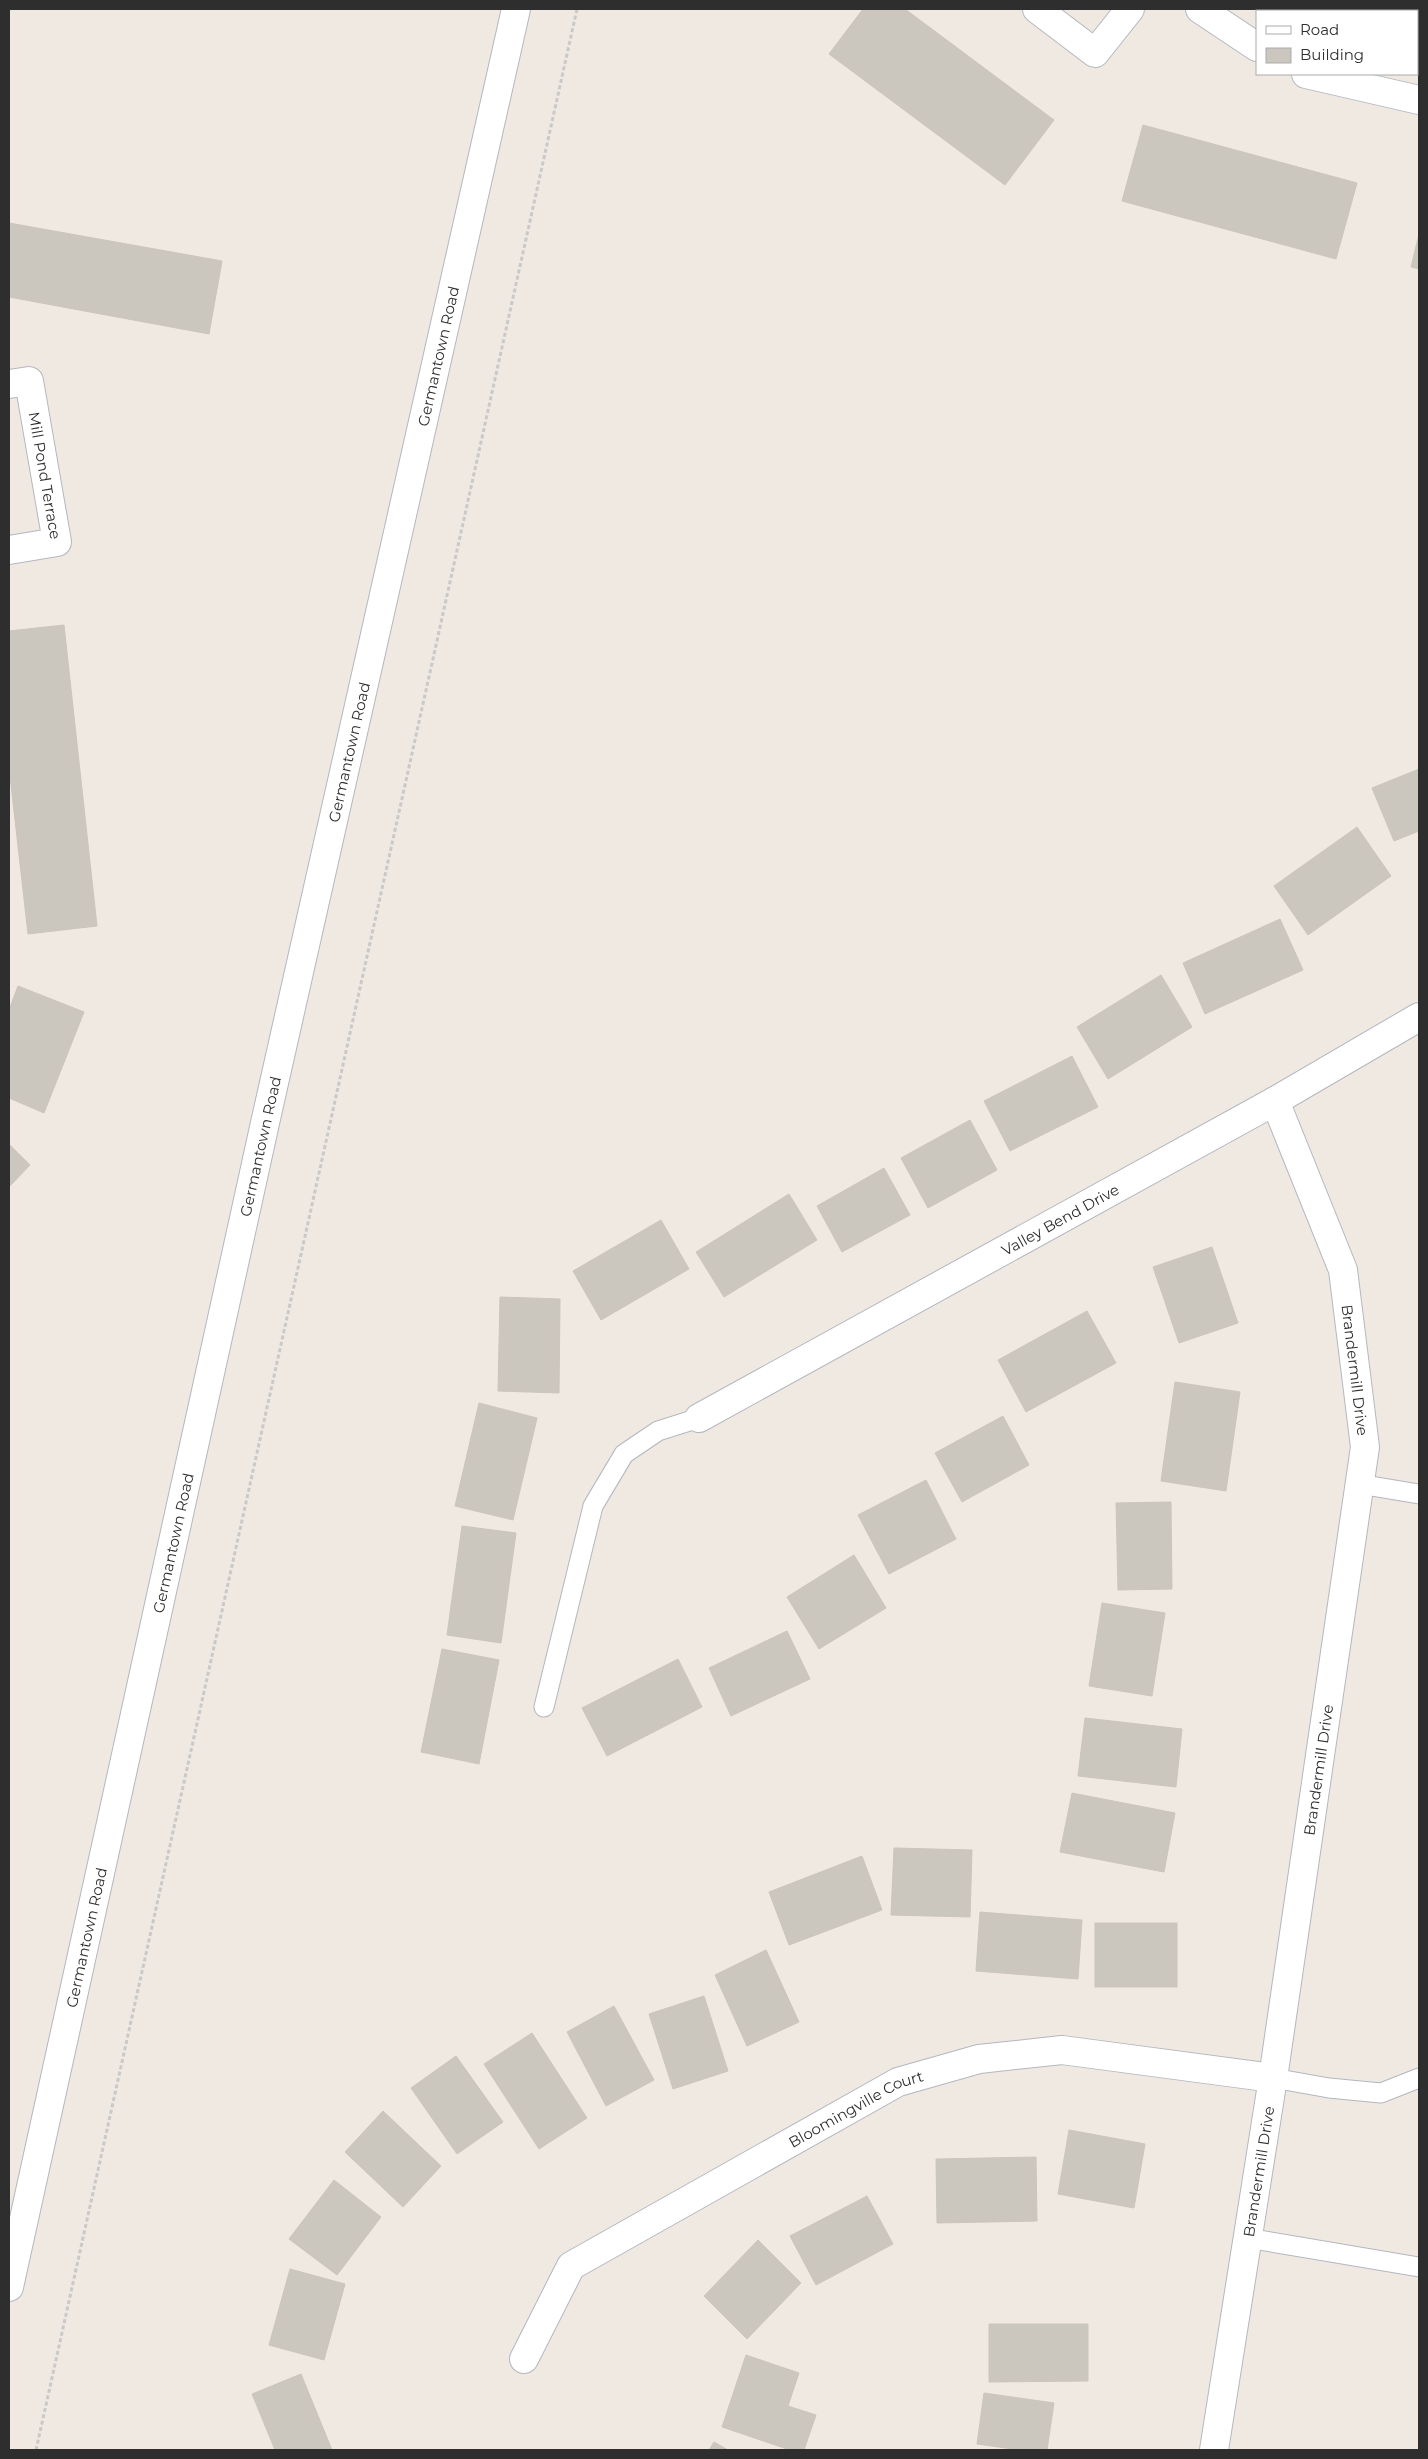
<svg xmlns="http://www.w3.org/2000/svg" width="1428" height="2459" viewBox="0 0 1428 2459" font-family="Montserrat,sans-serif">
<rect width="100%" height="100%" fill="#efe9e1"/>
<!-- building -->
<g fill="#cbc7bf" stroke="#cbc5ba">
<polygon points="863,9 905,9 1054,120 1005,185 829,54"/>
<polygon points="1143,125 1357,183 1336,259 1122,201"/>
<polygon points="9,223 222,261 209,334 9,297"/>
<polygon points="1419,234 1419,269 1411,267"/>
<polygon points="64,625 97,926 28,934 9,767 9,631"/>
<polygon points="1419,769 1419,831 1394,841 1372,788"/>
<polygon points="1357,827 1391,876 1308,935 1274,886"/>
<polygon points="1280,919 1303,970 1205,1014 1183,963"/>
<polygon points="1161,975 1192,1027 1108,1079 1077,1027"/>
<polygon points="18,986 84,1012 44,1113 9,1098 9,1010"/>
<polygon points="1072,1056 1098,1107 1010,1151 984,1101"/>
<polygon points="970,1120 997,1170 928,1208 901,1158"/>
<polygon points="9,1144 30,1165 9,1187"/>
<polygon points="884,1168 910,1215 842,1252 817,1206"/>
<polygon points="789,1194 817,1240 724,1297 696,1252"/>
<polygon points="661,1220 689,1269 601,1320 573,1271"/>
<polygon points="1212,1247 1238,1323 1179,1343 1153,1267"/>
<polygon points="500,1297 560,1299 559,1393 498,1391"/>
<polygon points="1087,1311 1116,1363 1026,1412 998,1360"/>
<polygon points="1175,1382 1240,1392 1226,1491 1161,1481"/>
<polygon points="479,1403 537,1418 513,1520 455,1506"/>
<polygon points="1003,1416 1029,1465 962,1502 935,1453"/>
<polygon points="926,1480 956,1539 889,1574 858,1515"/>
<polygon points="1171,1502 1172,1589 1118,1590 1116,1503"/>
<polygon points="462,1526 516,1533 501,1643 447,1635"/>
<polygon points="854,1555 886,1608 819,1649 787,1597"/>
<polygon points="1102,1603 1165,1613 1152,1696 1089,1686"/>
<polygon points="787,1631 810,1679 731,1716 709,1668"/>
<polygon points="442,1649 499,1660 479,1764 421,1752"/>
<polygon points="678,1659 702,1707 607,1756 582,1708"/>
<polygon points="1085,1718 1182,1729 1176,1787 1078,1776"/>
<polygon points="1072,1793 1175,1813 1164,1872 1060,1852"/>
<polygon points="894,1848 972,1850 970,1917 891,1915"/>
<polygon points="862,1856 882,1910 789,1945 769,1892"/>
<polygon points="980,1912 1082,1920 1078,1979 976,1971"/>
<rect x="1095" y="1923" width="82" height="64"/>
<polygon points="766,1950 799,2022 747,2046 715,1975"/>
<polygon points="704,1996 728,2071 673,2089 649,2014"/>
<polygon points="614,2006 654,2080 606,2106 567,2032"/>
<polygon points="532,2033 587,2118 539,2149 484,2064"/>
<polygon points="456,2056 503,2122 457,2154 411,2088"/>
<polygon points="383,2111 441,2166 403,2207 345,2152"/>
<polygon points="1069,2130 1145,2144 1134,2208 1058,2194"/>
<polygon points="1036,2157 1037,2221 937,2223 936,2159"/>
<polygon points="334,2180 381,2217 337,2275 289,2239"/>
<polygon points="867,2196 893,2244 816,2285 790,2236"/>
<polygon points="758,2240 801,2283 747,2339 704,2296"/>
<polygon points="290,2269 345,2284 324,2360 269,2345"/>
<polygon points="989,2324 1088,2324 1088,2381 989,2382"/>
<polygon points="746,2355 799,2373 788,2406 816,2415 804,2450 790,2450 722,2427"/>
<polygon points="301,2374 332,2450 275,2450 252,2394"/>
<polygon points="984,2393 1054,2403 1047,2450 1020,2450 977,2444"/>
<polygon points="714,2442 728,2450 709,2450"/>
</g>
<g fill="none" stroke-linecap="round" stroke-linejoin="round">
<!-- service casing -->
<g stroke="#b4b7c1" stroke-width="21">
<g id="service">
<polyline points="1359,1484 1419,1494"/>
<polyline points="544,1707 593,1506 624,1454 658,1431 699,1418"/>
<polyline points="1273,2078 1329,2088 1381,2093 1419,2078"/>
<polyline points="1247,2238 1419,2267"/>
</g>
</g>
<!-- minor casing -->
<g stroke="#b4b7c1" stroke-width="30">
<g id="minor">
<polyline points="1037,9 1095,53 1130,9"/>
<polyline points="1200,9 1257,47"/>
<polyline points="1306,74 1419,100"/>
<path id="s1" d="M9,384l20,-3 28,161 -48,8"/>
<path id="s2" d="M699,1418l576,-317 144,-84"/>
<path id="s3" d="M524,2359l47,-93 327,-184 81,-23 83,-9 211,28"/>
<path id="s4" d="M1214,2450l59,-372 92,-631 -22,-177 -68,-169"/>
</g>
</g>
<!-- tertiary casing -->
<g stroke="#b4b7c1" stroke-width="30">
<g id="tertiary">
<path id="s5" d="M9,2287l256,-1164 251,-1114"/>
</g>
</g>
<!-- path -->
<polyline stroke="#c9c9c9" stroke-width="3" stroke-dasharray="4 2.5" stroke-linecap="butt" points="36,2450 577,9"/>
<!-- service -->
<use href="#service" stroke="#fff" stroke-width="19"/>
<!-- minor -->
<use href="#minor" stroke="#fff" stroke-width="28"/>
<!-- tertiary -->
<use href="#tertiary" stroke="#fff" stroke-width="28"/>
</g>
<g text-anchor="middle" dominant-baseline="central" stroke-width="5" stroke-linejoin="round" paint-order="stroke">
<!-- street labels -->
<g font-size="15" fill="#2e2e2e" stroke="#fff">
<text stroke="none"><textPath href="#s5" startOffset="1978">Germantown Road</textPath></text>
<text stroke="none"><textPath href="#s1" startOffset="116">Mill Pond Terrace</textPath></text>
<text stroke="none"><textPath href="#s5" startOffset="1572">Germantown Road</textPath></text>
<text stroke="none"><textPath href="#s5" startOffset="1168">Germantown Road</textPath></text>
<text stroke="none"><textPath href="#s2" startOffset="412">Valley Bend Drive</textPath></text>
<text transform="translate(1355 1370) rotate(83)">Brandermill Drive</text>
<text stroke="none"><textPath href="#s5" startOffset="762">Germantown Road</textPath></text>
<text stroke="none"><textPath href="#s4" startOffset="688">Brandermill Drive</textPath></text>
<text stroke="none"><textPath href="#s5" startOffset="358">Germantown Road</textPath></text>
<text stroke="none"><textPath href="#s3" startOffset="430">Bloomingville Court</textPath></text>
<text stroke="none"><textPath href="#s4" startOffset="282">Brandermill Drive</textPath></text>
</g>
</g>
<!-- border -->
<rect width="1428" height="2459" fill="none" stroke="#2e2e2e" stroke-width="20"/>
<!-- legend -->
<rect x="1256" y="10" width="162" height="65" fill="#ffffff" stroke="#ababab"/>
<rect x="1266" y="26" width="25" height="8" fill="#ffffff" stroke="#ababab"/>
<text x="1300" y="35" font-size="15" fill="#2e2e2e">Road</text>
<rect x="1266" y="48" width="25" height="15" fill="#cbc7bf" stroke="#ababab"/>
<text x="1300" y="60" font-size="15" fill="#2e2e2e">Building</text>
</svg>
